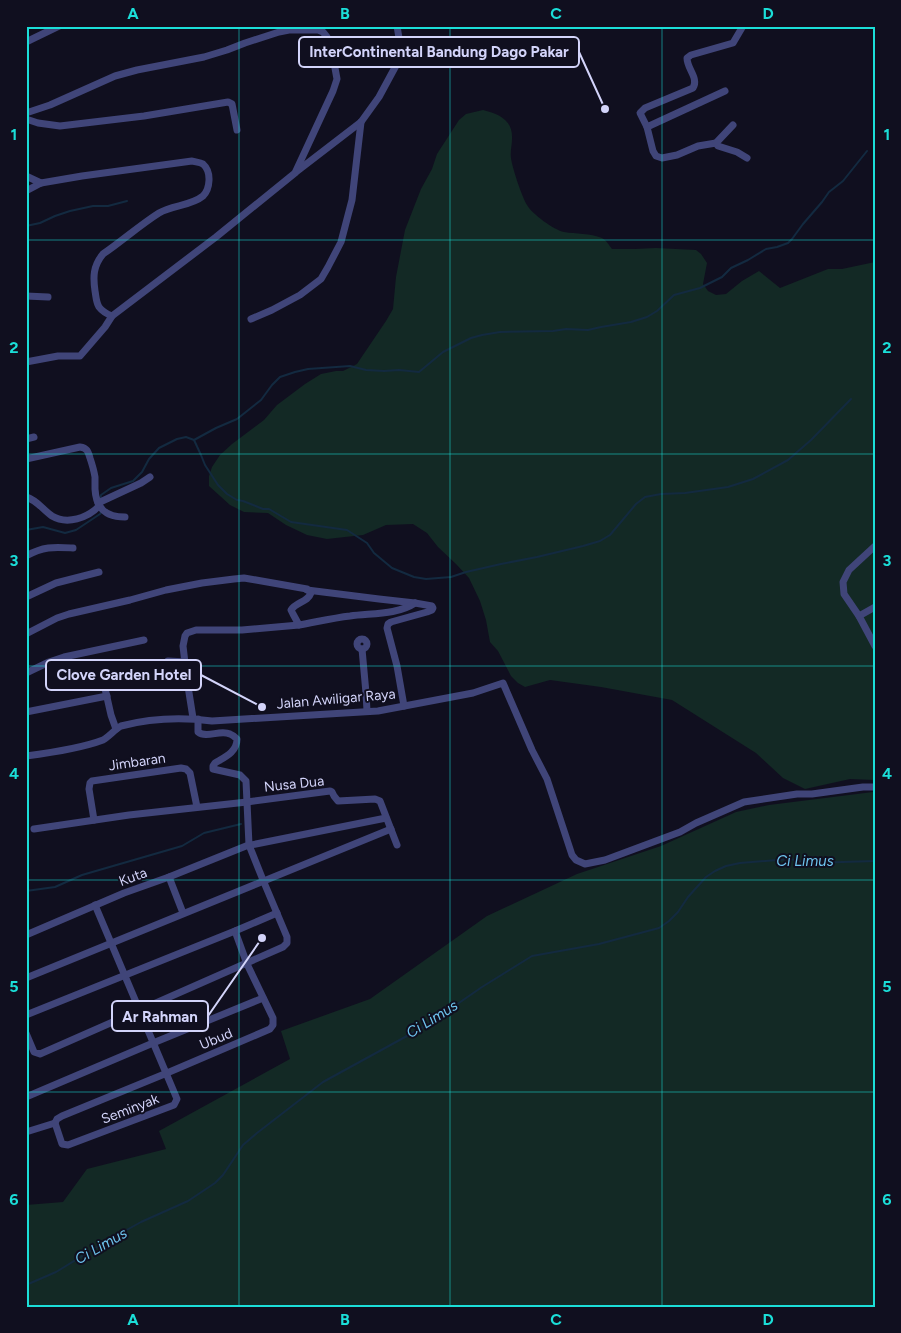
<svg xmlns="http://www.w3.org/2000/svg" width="901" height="1333" viewBox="0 0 901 1333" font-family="Figtree,sans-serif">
<rect width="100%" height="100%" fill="#100f1f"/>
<!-- green -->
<g fill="#132925">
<path d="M483,110c16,4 30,10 29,29 0,6 -2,13 -1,19 1,9 11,39 16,47 5,9 27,25 37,27 12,2 26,1 38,6 4,2 7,7 10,11h23l21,-1 40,2 5,4 6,9 -4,21 5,7 8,4 10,-1 16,-13 17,-10 21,17 48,-19h14l33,-7v518l-25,-1 -45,10 -22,-11 -27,-25 -84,-53 -71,-13 -51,-7 -25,7 -7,-4 -7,-7 -13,-25 -8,-9 -4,-22 -6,-19 -11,-23 -13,-14 -18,-17 -11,-14 -14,-9 -27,1 -23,10 -36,4 -20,-4 -21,-10 -18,-12 -24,-1 -14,-7 -21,-19v-10l3,-9 8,-12 12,-11 32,-24 13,-15 28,-21 16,-10 15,-3h7l14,-7 6,-9 23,-34 7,-12 3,-32 9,-47 16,-41 11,-20 5,-15 22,-34 7,-6z"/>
<polygon points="873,792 875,792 875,1307 26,1307 26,1205 63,1202 87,1169 166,1149 159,1131 290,1059 281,1031 370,999 487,916 577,874 661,846 736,812 769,805"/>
</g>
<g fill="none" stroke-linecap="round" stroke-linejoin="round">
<!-- stream -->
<g stroke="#132a40" stroke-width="2">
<polyline points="26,226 40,223 55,216 70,211 93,206 108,206 127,201"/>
<polyline points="194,440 216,428 237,419 261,400 272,385 280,377 295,372 308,369 350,366 366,370 384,371 399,370 419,372 443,352 471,338 482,335 500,332 553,331 566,329 588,330 601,327 631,322 647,317 657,311 674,295 700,288 722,277 731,268 748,260 766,249 777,247 788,243 792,239 803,224 822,202 829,192 843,181 867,151"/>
<polyline points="100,500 101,495 111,488 133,481 142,472 149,459 159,448 177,439 186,437 194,440 201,455 205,465 218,485 227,494 237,500 243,501 263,509 269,509 291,522 347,530 367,543 374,553 392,568 414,577 426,579 451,577 466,572 501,564 537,557 583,546 600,541 610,535 636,504 645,497 661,494 685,493 728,487 753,479 788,460 811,440 851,399"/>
<polyline points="26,530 43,527 65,533 76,530 100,514 102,511"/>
<polyline points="26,891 55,887 82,875 182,846 204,833 241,824"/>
<polyline points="26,1285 56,1272 105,1242 141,1222 188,1201 215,1183 223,1175 243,1145 257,1133 323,1082 427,1025 482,987 532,956 599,944 659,928 669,921 678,912 688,897 706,877 715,871 726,866 740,863 790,859 799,861 810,863 875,861"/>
</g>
<!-- minor -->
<g stroke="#404579" stroke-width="7">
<polyline points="26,42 59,26"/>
<path d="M725,91l-78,36 -7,-14 5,-5 48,-20c6,-10 -6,-19 -6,-30l4,-3 42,-12 10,-17"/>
<polyline points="26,113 50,105 115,76 137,70 204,57 227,50 245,43 279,32 289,30 318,30 323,32 327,37 335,68 337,79 333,91 295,173 216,237 112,316 105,327 80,356 58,356 26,362"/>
<polyline points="26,119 38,123 60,126 144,116 228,102 232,104 237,130"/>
<polyline points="647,127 653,151 656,156 662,158 677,155 698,146 716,143 733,125"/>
<polyline points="716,143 718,146 737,152 747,158"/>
<polyline points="296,172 361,122 379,97 399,60 401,50 397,26"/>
<polyline points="26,176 41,183"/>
<path d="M26,191l15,-8 41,-7 110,-15c3,1 8,1 11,3 9,8 7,25 0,32 -12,10 -31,9 -44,17 -19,12 -37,28 -56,41 -10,12 -10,23 -8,37 1,5 1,11 4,16 3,4 8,7 13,9"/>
<polyline points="26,296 48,297"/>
<polyline points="251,319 272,310 300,295 321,279 328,267 341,242 352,200 361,122"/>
<polyline points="26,439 34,437"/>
<path d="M26,459l54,-12c7,1 8,4 10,11 2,6 4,13 5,19 0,4 0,8 0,12 1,20 11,28 30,28"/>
<path d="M26,497c11,3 17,13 26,19 15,9 36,2 47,-10"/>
<polyline points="98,503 141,483 150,477"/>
<polyline points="875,546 849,570 843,582 844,594 859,616 875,646"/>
<path d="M26,556c18,-10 28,-9 47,-8"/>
<polyline points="307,590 379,599 415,603 432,606 433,608 432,610 427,612 391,622 388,624 387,628 397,666 404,706"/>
<polyline points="26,597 56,583 99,572"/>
<polyline points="859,616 875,607"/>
<path d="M299,625c17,-3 34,-7 51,-9 21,-3 47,-1 65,-13"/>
<path d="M26,634l31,-16 12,-4 61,-14 36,-10 36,-7 32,-4 10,-1 12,2 51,9 4,4c-3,9 -15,9 -20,17l2,4 6,11 -57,5h-46l-9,3 -2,3 -2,10 4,34 6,38"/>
<circle cx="362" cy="644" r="5"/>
<polyline points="362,649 366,693 367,711"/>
<polyline points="168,661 186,662"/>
<polyline points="26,673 49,662 64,657 144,640"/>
<polyline points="78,673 99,669 101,671 111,715 116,729"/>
<polyline points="105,686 147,681 187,680"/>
<polyline points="26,712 107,696"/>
<path d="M26,756c23,-3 56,-8 77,-16 7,-4 11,-10 18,-14 31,-8 60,-9 91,-5l166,-10 95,-18 30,-10 29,67 15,29 25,76 4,5 9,4 20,-4 75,-28 16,-9 48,-21 53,-8h15l51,-7h12"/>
<polyline points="94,820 89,789 90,783 92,781 181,768 186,769 190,773 197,807"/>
<polyline points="34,829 129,815 247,802 330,791 332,792 334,796 338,801 375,799 380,801 397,845"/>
<polyline points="169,877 183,913"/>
<polyline points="95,905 177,1099 174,1105 68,1145 62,1144 55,1123 57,1119 62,1116 167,1073 270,1029 273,1025 273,1018 247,964 235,931"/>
<polyline points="26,935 124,893 169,877 246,846 386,818"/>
<polyline points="26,978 391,829"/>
<polyline points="26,1015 235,931 277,913"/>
<path d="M26,1033l8,19 6,2 243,-107 4,-4v-6l-24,-57 -14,-35 -3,-64 -6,-6 -27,-6v-3l2,-3c10,-6 22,-11 22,-24 -2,-2 -4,-4 -7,-5 -10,-5 -23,5 -32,-2v-13"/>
<polyline points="26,1097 153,1043 263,998"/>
<polyline points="26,1132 55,1123"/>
</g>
</g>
<!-- grid -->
<path fill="none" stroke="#1bded8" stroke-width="1" stroke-opacity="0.55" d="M239,26v1281M450,26v1281M662,26v1281M26,240h849M26,454h849M26,666h849M26,880h849M26,1092h849"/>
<g text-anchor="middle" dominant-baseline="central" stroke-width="4" stroke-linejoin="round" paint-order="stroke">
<!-- street labels -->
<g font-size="14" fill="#d3d4fa" stroke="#100f1f">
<text transform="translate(336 699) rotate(-5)">Jalan Awiligar Raya</text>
<text transform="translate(137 762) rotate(-8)">Jimbaran</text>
<text transform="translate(294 784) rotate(-6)">Nusa Dua</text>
<text transform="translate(133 877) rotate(-20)">Kuta</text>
<text transform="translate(216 1039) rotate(-23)">Ubud</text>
<text transform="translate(130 1109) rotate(-21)">Seminyak</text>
</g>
<!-- water labels -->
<g font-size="15" font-style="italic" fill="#6dc3ed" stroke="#100f1f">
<text x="805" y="861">Ci Limus</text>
<text transform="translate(432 1019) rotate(-32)">Ci Limus</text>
<text transform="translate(101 1246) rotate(-30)">Ci Limus</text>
</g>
</g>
<!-- callouts -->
<path fill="none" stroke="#d3d4fa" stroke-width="2" d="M605 109L579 52M262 707L201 675M262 938L208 1016"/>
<g fill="#d3d4fa" stroke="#100f1f" stroke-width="2">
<circle cx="605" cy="109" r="5"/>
<circle cx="262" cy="707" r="5"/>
<circle cx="262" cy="938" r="5"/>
</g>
<g fill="#100f1f" stroke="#d3d4fa" stroke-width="2">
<rect x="299" y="37" width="280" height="30" rx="5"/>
<rect x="46" y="660" width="155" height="30" rx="5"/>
<rect x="112" y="1001" width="96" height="30" rx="5"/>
</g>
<g font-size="15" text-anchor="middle" font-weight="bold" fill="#d3d4fa">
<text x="439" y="57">InterContinental Bandung Dago Pakar</text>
<text x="124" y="680">Clove Garden Hotel</text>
<text x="160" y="1022">Ar Rahman</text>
</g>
<!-- border -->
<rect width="901" height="1333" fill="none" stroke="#100f1f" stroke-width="55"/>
<rect x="28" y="28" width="846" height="1278" fill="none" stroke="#1bded8" stroke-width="2"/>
<g font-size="16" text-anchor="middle" font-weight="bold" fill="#1bded8">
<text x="133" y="19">A</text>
<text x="345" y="19">B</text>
<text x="556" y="19">C</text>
<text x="768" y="19">D</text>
<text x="14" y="140">1</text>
<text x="887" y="140">1</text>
<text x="14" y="353">2</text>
<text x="887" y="353">2</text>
<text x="14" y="566">3</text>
<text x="887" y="566">3</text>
<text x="14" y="779">4</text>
<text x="887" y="779">4</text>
<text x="14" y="992">5</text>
<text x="887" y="992">5</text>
<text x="14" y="1205">6</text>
<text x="887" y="1205">6</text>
<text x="133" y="1325">A</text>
<text x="345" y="1325">B</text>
<text x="556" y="1325">C</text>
<text x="768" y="1325">D</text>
</g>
</svg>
